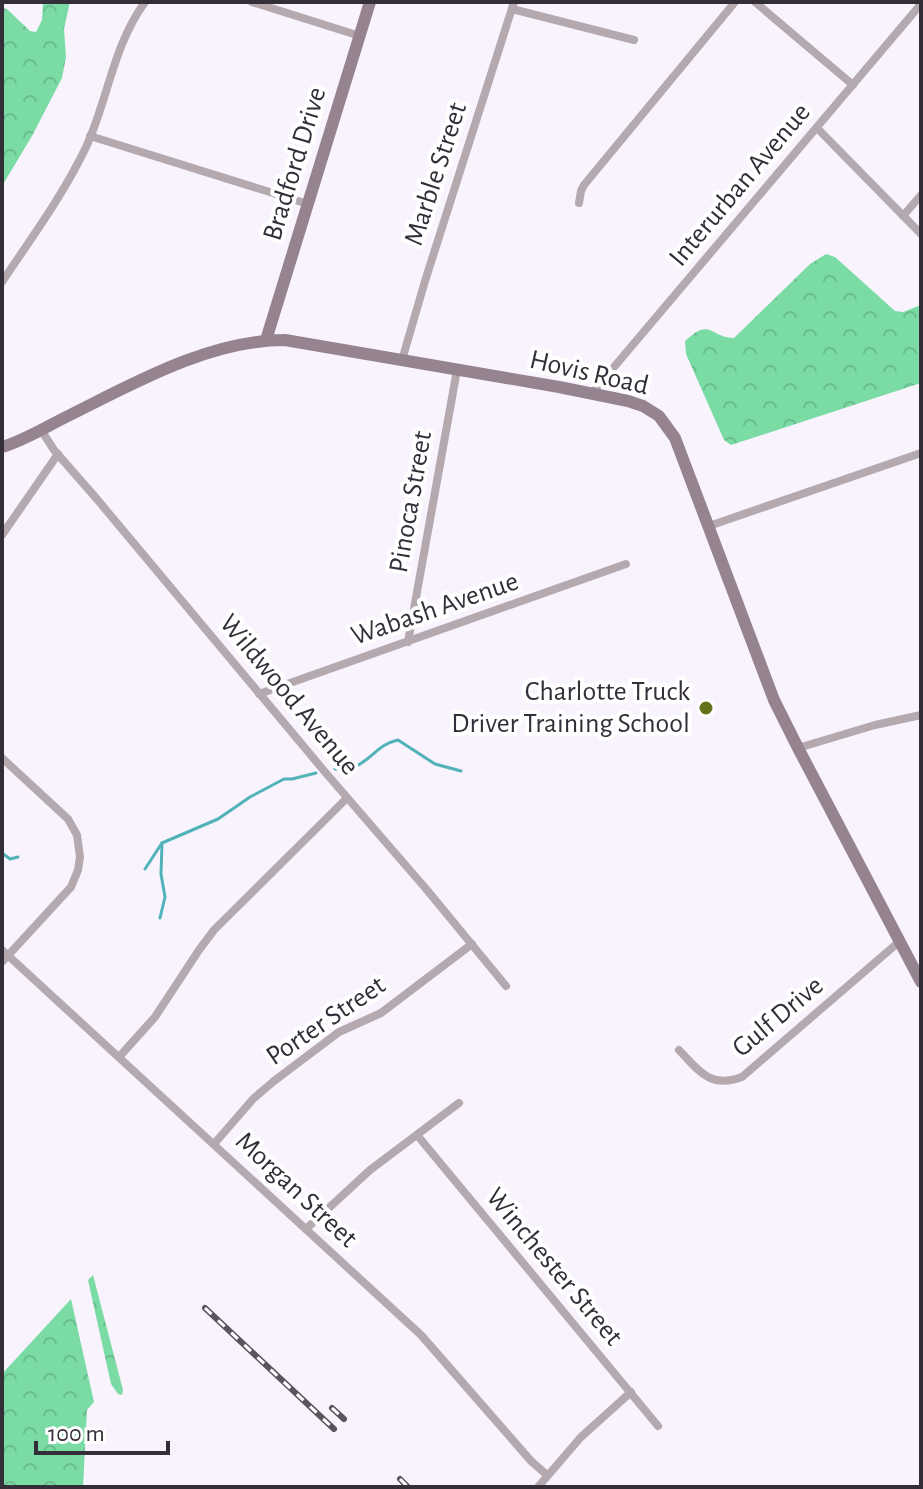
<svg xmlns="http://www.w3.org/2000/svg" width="923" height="1489" viewBox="0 0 923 1489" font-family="'Alegreya Sans',sans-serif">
<defs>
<pattern id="forest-crowns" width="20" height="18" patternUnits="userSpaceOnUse" patternTransform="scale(2)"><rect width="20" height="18" fill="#7bdba5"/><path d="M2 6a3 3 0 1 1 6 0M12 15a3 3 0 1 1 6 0" fill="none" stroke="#6bbc8f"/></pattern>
</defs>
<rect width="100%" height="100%" fill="#f9f3fe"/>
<!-- forest -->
<g fill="url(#forest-crowns)">
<polygon points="43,2 70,2 64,29 66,57 62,78 32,136 2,186 2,8 7,9 30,31 36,32 42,20"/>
<path d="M826,254l9,3 60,54 8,1 18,-7v78l-190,62 -7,-5 -38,-86 -1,-13c26,-24 24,-4 49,-3l76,-74z"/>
<polygon points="93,1275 123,1390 122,1395 118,1394 111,1384 88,1280"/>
<polygon points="71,1299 94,1402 87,1410 83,1487 2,1487 2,1374"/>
</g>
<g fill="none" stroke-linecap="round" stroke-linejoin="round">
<!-- stream -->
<g stroke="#51b2b8" stroke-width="3">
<path d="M335,769c8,-1 18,0 25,-5 15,-9 20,-20 38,-24l37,24 26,7"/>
<polyline points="2,853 10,859 18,857"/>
<polyline points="145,869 162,843 218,819 250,797 284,779 292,779 316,773"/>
<polyline points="160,918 165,897 161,874 162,843"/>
</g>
<!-- street -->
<g stroke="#b5a9b0" stroke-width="8">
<polyline points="252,2 360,36"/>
<polyline points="755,2 853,85"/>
<polyline points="512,9 634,40"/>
<polyline points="817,128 921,234"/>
<polyline points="90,136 308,204"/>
<polyline points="579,203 581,191 584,185 735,2"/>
<polyline points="903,216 921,195"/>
<path d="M2,282c30,-45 62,-88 85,-137 21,-47 27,-101 58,-143"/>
<polyline points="402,360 425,281 514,2"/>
<polyline points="592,393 921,4"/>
<polyline points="41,430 54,450 96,498 325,772 427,890 506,986"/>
<polyline points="709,526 921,453"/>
<polyline points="2,535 58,454"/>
<polyline points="408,642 457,370"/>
<polyline points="259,694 626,564"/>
<polyline points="798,748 875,725 921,715"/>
<polyline points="2,758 68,819 77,835 80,857 78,870 71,887 2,962"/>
<polyline points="2,950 421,1335 531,1461 547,1475"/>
<path d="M679,1050c20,21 31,39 63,27l158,-136"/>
<polyline points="119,1057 155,1017 199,950 214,930 347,798"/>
<polyline points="417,1135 658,1426"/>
<polyline points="214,1144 253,1099 274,1081 339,1032 381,1013 472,944"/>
<polyline points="306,1229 370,1170 459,1103"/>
<polyline points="538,1487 581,1437 631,1392"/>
</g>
<!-- secondary -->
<g stroke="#95848f" stroke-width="12">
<polyline points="266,340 370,2"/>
<path d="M2,447c21,-6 42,-19 62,-29 67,-33 144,-78 221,-78l274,47 69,14 15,5 16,10 16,22 99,262 24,48 123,234"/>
</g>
<!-- rail casing -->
<g stroke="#5a545f" stroke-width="6">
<g id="rail">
<polyline points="205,1308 334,1429"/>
<polyline points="332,1408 344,1419"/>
<polyline points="400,1479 408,1487"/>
</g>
</g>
<!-- rail -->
<use href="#rail" stroke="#fff" stroke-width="3" stroke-dasharray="9" stroke-linecap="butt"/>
</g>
<!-- markers -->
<circle fill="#65711b" stroke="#fff" stroke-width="3" cx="706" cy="708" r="8"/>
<g text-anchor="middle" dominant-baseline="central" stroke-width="8" stroke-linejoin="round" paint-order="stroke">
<!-- street labels -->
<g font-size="28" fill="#342e38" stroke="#fff">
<text transform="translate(295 164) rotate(-73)">Bradford Drive</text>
<text transform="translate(436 174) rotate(-72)">Marble Street</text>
<text transform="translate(740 185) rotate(-50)">Interurban Avenue</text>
<text transform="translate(589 373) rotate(13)">Hovis Road</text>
<text transform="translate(411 502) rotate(-80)">Pinoca Street</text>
<text transform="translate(435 609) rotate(-19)">Wabash Avenue</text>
<text transform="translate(289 695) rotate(50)">Wildwood Avenue</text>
<text transform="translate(778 1017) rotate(-40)">Gulf Drive</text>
<text transform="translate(326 1021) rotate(-34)">Porter Street</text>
<text transform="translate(296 1190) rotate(43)">Morgan Street</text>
<text transform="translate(554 1267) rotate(50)">Winchester Street</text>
</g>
<!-- poi labels -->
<g font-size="28" fill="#342e38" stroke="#fff" text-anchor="end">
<text x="690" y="692">Charlotte Truck<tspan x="690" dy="32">Driver Training School</tspan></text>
</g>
</g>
<!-- border -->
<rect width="923" height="1489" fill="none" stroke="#342e38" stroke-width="8"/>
<!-- scale -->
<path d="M36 1441v12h132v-12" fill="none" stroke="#342e38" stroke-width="4"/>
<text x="48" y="1441" font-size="24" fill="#342e38" stroke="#ffffff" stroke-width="6" paint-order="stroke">100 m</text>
</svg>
